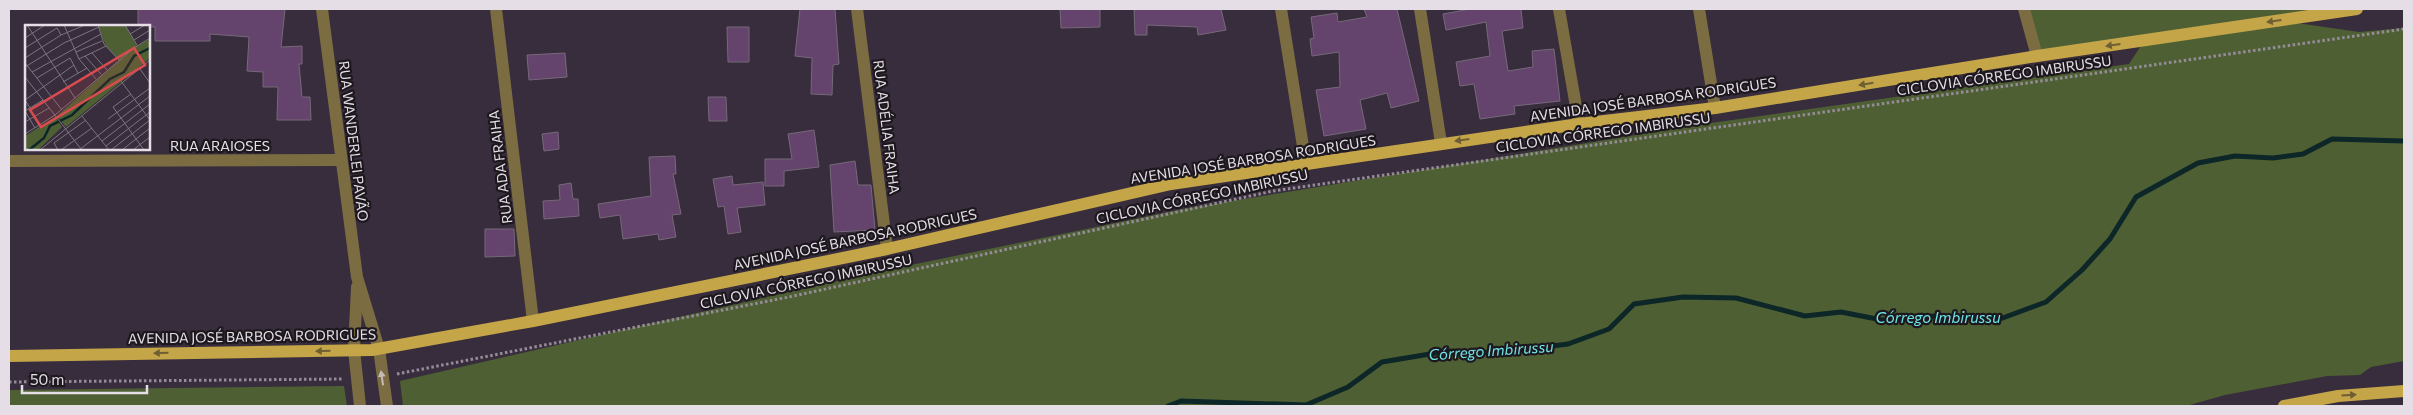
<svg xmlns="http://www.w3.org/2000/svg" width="2413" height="415" viewBox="0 0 2413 415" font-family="Commissioner,sans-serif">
<rect width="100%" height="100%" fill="#382d3c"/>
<!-- green -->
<g fill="#4e6033">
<polygon points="2024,9 2357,9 2297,23 2359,32 2404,28 2404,361 2371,367 2360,375 2327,376 2225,395 2186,406 403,406 400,381 877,272 1183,209 1704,124 2129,64 2144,41 2037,56"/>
<polygon points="344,386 347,406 9,406 9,390"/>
</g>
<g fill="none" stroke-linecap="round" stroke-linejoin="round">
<!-- stream -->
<polyline stroke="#0d2627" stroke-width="5" points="1168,406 1181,401 1306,405 1348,387 1382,362 1448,351 1497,353 1568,344 1609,329 1634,304 1683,297 1736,298 1805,316 1841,312 1882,320 1934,316 2000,319 2046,302 2082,270 2110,239 2136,197 2198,163 2235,156 2273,158 2303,154 2332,139 2404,141"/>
</g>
<!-- building -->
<g fill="#64436d" stroke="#766979">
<polygon points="138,9 285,9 281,47 302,46 302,64 299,64 302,97 310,97 311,120 277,120 278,87 263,87 263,72 247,71 249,37 210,34 210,41 155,41 155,27 138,26"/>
<polygon points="800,9 835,9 839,64 833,65 832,95 811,94 812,58 795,56"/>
<polygon points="1060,9 1100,9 1100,27 1061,28"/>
<polygon points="1134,9 1221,9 1226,30 1198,35 1197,27 1147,25 1147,35 1135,35"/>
<polygon points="1364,9 1397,9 1419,101 1391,108 1387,93 1360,100 1366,129 1324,136 1316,90 1340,87 1339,52 1312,56 1310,39 1314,38 1311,17 1337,13 1338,22 1367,17"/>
<polygon points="1470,9 1521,9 1523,28 1502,31 1508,71 1533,67 1532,51 1554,49 1560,101 1514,106 1515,114 1480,119 1474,84 1460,86 1456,62 1490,56 1486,22 1446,30 1443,14"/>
<polygon points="727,27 749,27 749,62 728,62"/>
<polygon points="565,53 567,77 529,80 527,55"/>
<polygon points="708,97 726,97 727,121 709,121"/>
<polygon points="814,130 819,167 784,171 784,186 765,186 765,159 792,159 788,134"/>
<polygon points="558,132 559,149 544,151 542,134"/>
<polygon points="675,156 676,174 673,174 681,214 672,215 676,237 659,240 658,234 623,239 620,215 600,218 598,204 651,196 649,157"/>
<polygon points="855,161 858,185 871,185 875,230 834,232 830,165"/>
<polygon points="732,176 733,185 763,182 765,205 737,208 741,232 728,234 724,206 718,207 713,179"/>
<polygon points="571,183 573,199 578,199 579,216 544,219 543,201 560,200 559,185"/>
<polygon points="485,229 514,229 515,256 485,257"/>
</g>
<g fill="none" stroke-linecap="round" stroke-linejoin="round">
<!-- path -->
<g stroke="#958c98" stroke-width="3" stroke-dasharray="2.5 2.5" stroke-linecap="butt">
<polyline points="397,374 789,297 1273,191 2404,29"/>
<polyline points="9,382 343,379"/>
</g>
<!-- minor -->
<g stroke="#7b6c42" stroke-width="12">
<polyline points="322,9 357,277 379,349 387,406"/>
<polyline points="496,9 533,321"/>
<polyline points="857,9 887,249"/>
<polyline points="1281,9 1306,165"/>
<polyline points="1420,9 1441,143"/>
<polyline points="1559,9 1579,124"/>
<polyline points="1699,9 1715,108"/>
<polyline points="2024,9 2037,56"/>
<polyline points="9,161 341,160"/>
<polyline points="357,287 354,350 360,406"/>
</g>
<!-- major -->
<g stroke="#c4a548" stroke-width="12">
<polyline points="9,356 372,350 533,321 887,249 1171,184 1579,124 1715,108 2037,56 2357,9"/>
<polyline points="2284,406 2338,396 2404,391"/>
</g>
</g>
<!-- one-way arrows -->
<defs><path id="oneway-solid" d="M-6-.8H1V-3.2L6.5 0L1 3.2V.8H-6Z" transform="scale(1.25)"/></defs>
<g fill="#705e33">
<use href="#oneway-solid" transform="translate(2274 21) rotate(172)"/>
<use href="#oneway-solid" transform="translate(2113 45) rotate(172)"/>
<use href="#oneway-solid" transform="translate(1866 84) rotate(171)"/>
<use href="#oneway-solid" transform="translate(1462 140) rotate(172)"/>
<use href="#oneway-solid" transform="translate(323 351) rotate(179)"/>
<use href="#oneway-solid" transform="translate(161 353) rotate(179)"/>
<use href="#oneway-solid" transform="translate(2349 395) rotate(-4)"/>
</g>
<use fill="#c5bcb6" href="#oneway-solid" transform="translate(382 378) rotate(-98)"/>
<g text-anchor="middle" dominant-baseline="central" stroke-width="4.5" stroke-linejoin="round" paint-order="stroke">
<!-- street labels -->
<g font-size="14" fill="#e5dee7" stroke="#1d181e">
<text transform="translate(2004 75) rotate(-8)">CICLOVIA CÓRREGO IMBIRUSSU</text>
<text transform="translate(1653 99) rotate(-8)">AVENIDA JOSÉ BARBOSA RODRIGUES</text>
<text transform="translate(887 127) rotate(83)">RUA ADÉLIA FRAIHA</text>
<text transform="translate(1603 132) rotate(-8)">CICLOVIA CÓRREGO IMBIRUSSU</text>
<text transform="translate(354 141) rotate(83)">RUA WANDERLEI PAVÃO</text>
<text x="220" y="145">RUA ARAIOSES</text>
<text transform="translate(1253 159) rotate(-9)">AVENIDA JOSÉ BARBOSA RODRIGUES</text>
<text transform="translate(500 167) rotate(-97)">RUA ADA FRAIHA</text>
<text transform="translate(1202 196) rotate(-12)">CICLOVIA CÓRREGO IMBIRUSSU</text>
<text transform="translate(855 239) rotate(-12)">AVENIDA JOSÉ BARBOSA RODRIGUES</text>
<text transform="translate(806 281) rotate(-12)">CICLOVIA CÓRREGO IMBIRUSSU</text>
<text transform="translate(252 336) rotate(-1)">AVENIDA JOSÉ BARBOSA RODRIGUES</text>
</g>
<!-- water labels -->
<g font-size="15" font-style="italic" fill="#6de5e7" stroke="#1d181e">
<text x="1938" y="317">Córrego Imbirussu</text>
<text transform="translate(1491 350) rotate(-4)">Córrego Imbirussu</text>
</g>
</g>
<!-- overview -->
<g transform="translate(25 25)">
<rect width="125" height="125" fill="#382d3c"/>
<path d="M73,0h27l12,21 13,-7v19l-84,69 -9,-11 62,-56 -13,-14zM30,92l7,10 -24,23h-13v-14z" fill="#4e6033"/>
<path fill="none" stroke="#0d2627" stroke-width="2.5" d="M4,125l15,-12 6,-12 22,-11 38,-36 14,-7 10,-16 16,-8"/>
<path fill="none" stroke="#7d7480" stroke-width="1" d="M2,0l48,73M39,0l15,34 17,20M73,0l6,19 15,16M100,0l12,20M105,9l15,-9M0,13l20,-13M109,15l16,-10M0,23l32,-20 4,7M51,27l26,-11M67,28l15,17M60,31l16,18M0,33l36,-23 24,-10M54,34l27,-13M0,38l37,47M0,42l39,-24 35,-16M115,44l10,14M7,47l69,-38M0,52l43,55M12,53l33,-20 8,15M38,57l24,-14M106,69l-18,13 31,43M5,83l-5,-8 49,-35M57,91l27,34M83,94l42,-31M0,97l24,-14M10,103l-10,-17 18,-11M42,106l14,18M0,109l30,-19 79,-67 16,-10M77,116l48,-37M81,121l44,-34M15,125l110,-90M33,125l-4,-7 32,-23M36,125l31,-22M54,125l71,-54M86,125l39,-30 -29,-39M97,125l28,-22M108,125l17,-13"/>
<path fill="#d94c4e" fill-opacity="0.15" stroke="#d94c4e" stroke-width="2.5" d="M109,23l11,17 -104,62 -11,-17z"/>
<rect width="125" height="125" fill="none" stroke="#e5dee7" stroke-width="2.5"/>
</g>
<!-- border -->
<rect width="2413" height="415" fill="none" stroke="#e5dee7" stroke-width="20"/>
<!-- scale -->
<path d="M22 385v8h125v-8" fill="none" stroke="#e5dee7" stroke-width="2.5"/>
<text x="30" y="385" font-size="15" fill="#e5dee7" stroke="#1d181e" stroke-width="4" paint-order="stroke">50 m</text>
</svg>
